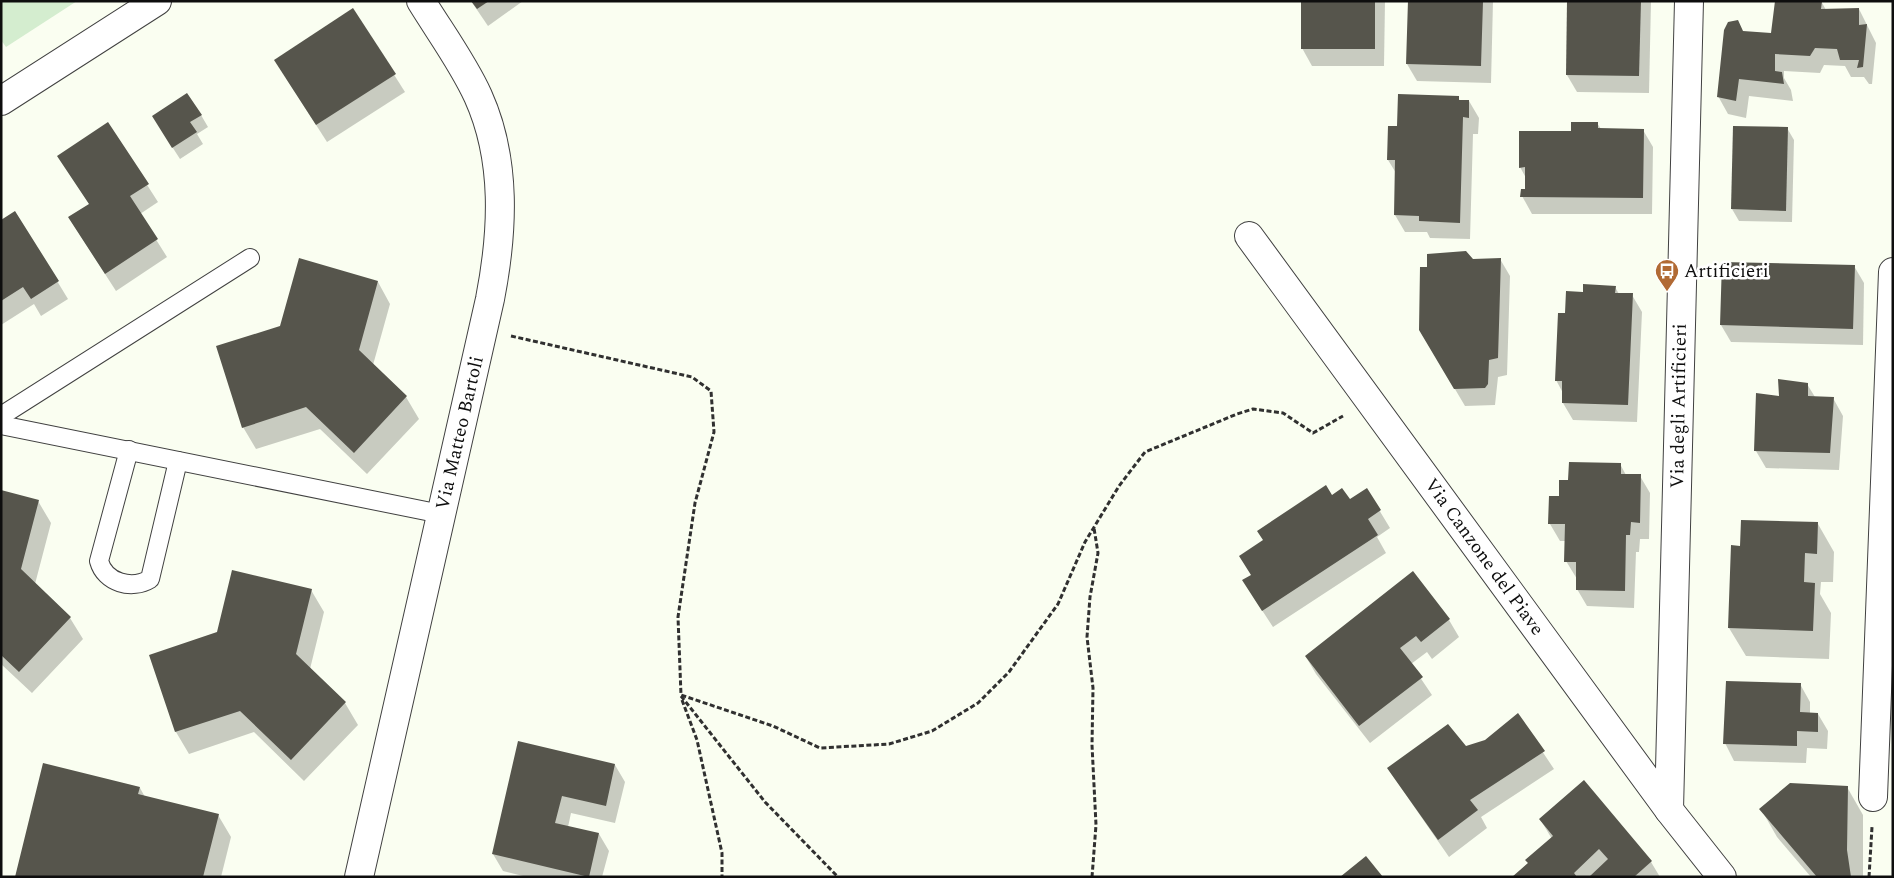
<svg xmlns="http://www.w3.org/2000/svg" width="1894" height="878" viewBox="0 0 1894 878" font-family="Spectral,serif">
<rect width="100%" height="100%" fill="#fafef1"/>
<!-- pitch -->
<polygon fill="#d4edcf" points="1,1 77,1 6,47 1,40"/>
<!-- shadow -->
<g fill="#0003">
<polygon points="471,1 523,1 488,26"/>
<polygon points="1302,1 1385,1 1384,66 1312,66 1302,48"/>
<polygon points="1409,1 1493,1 1491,83 1417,81 1407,64"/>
<polygon points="1569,1 1651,1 1649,93 1577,92 1567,75"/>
<polygon points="1821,1 1826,10 1859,9 1876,43 1872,84 1869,84 1864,77 1851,77 1845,66 1824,65 1820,73 1784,71 1784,78 1791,90 1793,101 1749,96 1746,118 1728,114 1718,96 1743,33 1772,34"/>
<polygon points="353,10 405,92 327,142 286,78"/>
<polygon points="1458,97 1460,101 1469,101 1479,118 1478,134 1473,134 1470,239 1430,238 1427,232 1405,232 1395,215 1396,173 1388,160 1398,127"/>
<polygon points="201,115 208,127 197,134 203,144 180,159 160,128"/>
<polygon points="1597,123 1601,129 1643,130 1653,147 1652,214 1532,214 1522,196 1526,191 1526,178 1520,167 1572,133"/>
<polygon points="108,124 158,202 140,214 167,257 116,291 69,218 90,205 69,173"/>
<polygon points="1787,128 1794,140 1792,222 1739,221 1732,209"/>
<polygon points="15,212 68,299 41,316 34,304 1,325 1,221"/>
<polygon points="1500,259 1510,276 1507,375 1498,377 1495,405 1465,406 1420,330 1428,268 1473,260"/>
<polygon points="1854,266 1864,283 1863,345 1731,342 1721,325"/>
<polygon points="378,282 390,304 373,365 406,397 419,419 367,474 320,429 256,449 243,427 281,327"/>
<polygon points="1615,287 1619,294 1632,295 1642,312 1637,422 1573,420 1563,403 1563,393 1556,380 1566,315 1584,293"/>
<polygon points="1807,384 1815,397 1833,398 1843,416 1839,470 1766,468 1756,451 1758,394 1780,397"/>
<polygon points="1620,464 1626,475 1640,476 1650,493 1649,539 1640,539 1639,552 1636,552 1634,608 1587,606 1577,589 1577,579 1566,561 1566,541 1560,541 1550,524 1560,497 1570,482"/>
<polygon points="1367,490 1390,528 1377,537 1386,553 1273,627 1254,598 1332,496 1349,501"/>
<polygon points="1,492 38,501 51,523 35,584 70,618 83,639 32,693 1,664"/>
<polygon points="1818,524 1834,552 1833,582 1821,582 1820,594 1831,613 1829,659 1746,656 1729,628 1741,547"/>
<polygon points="1413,573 1449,620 1459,637 1432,659 1427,652 1411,664 1432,695 1370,743 1316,674 1306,657"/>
<polygon points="311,590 324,612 310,669 345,703 358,725 304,781 254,732 189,754 176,732 151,656 218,633"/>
<polygon points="1800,684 1810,702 1810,713 1818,714 1828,731 1827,749 1807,748 1806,763 1734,761 1725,743"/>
<polygon points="1518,715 1554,769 1481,817 1487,828 1449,857 1388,769 1486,742"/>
<polygon points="519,743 615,765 625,782 615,823 571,813 568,827 599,834 609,851 602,877 527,877 503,871 493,854"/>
<polygon points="1584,782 1651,862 1660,877 1514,877 1552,839 1540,819"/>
<polygon points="1847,787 1863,815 1863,877 1811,877 1777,837 1761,809"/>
<polygon points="140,788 145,797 218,815 231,837 221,877 16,877"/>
</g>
<!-- building -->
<g fill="#56554c">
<polygon points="471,1 489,1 477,9"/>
<rect x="1301" y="1" width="74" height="48"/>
<polygon points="1408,1 1483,1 1481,66 1406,64"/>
<polygon points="1567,1 1641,1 1639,76 1566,75"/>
<polygon points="1775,1 1822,1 1821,9 1859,8 1859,25 1867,24 1863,67 1857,68 1859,60 1840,60 1837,49 1815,48 1810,56 1775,54 1775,71 1782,72 1784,84 1739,79 1736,101 1717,97 1724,30 1728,22 1738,20 1743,31 1771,33"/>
<polygon points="353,8 396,74 316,125 274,60"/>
<polygon points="187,93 202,115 190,122 197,132 172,148 152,116"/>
<polygon points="1398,94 1459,96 1459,100 1469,100 1469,118 1463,117 1460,223 1419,221 1419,216 1394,215 1395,160 1387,160 1388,126 1397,126"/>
<polygon points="108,122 149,184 130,196 158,239 105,274 68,217 89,204 57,156"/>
<polygon points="1571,122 1598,122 1598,128 1644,129 1643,198 1520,197 1521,189 1525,189 1525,167 1519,168 1519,131 1571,131"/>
<polygon points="1733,126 1788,127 1786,211 1731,209"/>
<polygon points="15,211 59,281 31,299 23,287 1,301 1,220"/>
<polygon points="1466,251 1473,259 1501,258 1498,358 1489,360 1488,384 1485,388 1454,389 1419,330 1420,267 1427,267 1427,254"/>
<polygon points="299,258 378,281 359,350 407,396 354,453 306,407 242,428 216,346 280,326"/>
<polygon points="1722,262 1855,265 1853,329 1720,325"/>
<polygon points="1583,284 1616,286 1615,293 1633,293 1628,405 1562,403 1562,381 1555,381 1558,313 1565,313 1566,291 1583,292"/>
<polygon points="1778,379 1808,383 1808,396 1834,397 1830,453 1754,451 1756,393 1779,396"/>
<polygon points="1569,462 1621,463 1621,474 1641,474 1640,523 1631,522 1630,535 1626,535 1625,591 1576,590 1576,562 1564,562 1565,524 1548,524 1549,496 1559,496 1559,480 1568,480"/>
<polygon points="1326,485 1332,495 1342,488 1350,499 1367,488 1381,510 1368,519 1378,535 1262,611 1242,580 1251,575 1239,556 1263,540 1257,531"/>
<polygon points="1,490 39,500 21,569 71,617 19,672 1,655"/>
<polygon points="1741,520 1818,522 1817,554 1805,553 1804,582 1815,583 1813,631 1728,628 1731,545 1740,546"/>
<polygon points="232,570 312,589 296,654 346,702 291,760 240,711 175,732 149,655 217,632"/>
<polygon points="1413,571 1450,619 1421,642 1416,636 1400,648 1423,677 1359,726 1305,656"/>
<polygon points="1726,681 1801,683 1800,712 1818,713 1818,732 1797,731 1797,746 1723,744"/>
<polygon points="1518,713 1545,751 1470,800 1478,810 1438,840 1387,768 1448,724 1466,746 1485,740"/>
<polygon points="518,741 615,764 606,806 562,796 555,823 599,833 589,877 492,854"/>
<polygon points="43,763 140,787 138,794 219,814 203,877 15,877"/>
<polygon points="1584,780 1652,861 1634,877 1589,877 1608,859 1599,849 1574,873 1577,877 1512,877 1528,863 1525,860 1553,836 1539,819"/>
<polygon points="1790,783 1848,786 1847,850 1851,877 1817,877 1759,809"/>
<polygon points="1366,856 1383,877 1340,877"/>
</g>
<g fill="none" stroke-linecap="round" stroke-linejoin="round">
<!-- lane casing -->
<g stroke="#414141" stroke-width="20">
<g id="lane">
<polyline points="1,416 250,258"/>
<polyline points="1,425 441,514"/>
<path d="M129,450l-30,111c6,22 33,29 51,18l28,-118"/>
</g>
</g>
<!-- street casing -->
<g stroke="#414141" stroke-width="30">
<g id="street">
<polyline points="1,101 157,1"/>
<polyline points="1249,236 1669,810 1722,877"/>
<polyline points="1873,797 1893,272"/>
<polyline points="1669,810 1689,1"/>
<path d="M359,877l131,-578c13,-67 17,-139 -12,-203 -15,-33 -38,-64 -57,-95"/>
</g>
</g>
<!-- path -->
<g stroke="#303030" stroke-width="3" stroke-dasharray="5 2.5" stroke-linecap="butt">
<polyline points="511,336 692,377 711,391 714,432 695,503 678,617 681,695 773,726 820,748 889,744 932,731 978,703 1009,672 1058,604 1085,542 1119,486 1145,452 1237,414 1253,409 1283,413 1313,433 1343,416"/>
<polyline points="681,696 765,802 838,877"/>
<polyline points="682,700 697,740 722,853 722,877"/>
<polyline points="1092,877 1096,825 1092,745 1093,688 1087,637 1090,597 1098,553 1094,528"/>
<polyline points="1869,877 1872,827"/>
</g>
<!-- lane -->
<use href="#lane" stroke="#fff" stroke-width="18"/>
<!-- street -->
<use href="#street" stroke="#fff" stroke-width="28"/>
</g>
<!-- icons -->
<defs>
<g id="bus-pin" transform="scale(1.25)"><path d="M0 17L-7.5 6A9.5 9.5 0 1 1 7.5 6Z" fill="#b16a34" stroke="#fff"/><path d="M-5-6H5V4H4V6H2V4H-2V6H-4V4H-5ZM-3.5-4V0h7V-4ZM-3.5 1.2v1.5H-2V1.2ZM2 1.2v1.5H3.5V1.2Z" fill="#fff"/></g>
</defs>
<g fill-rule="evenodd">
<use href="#bus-pin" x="1667" y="271"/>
</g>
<g text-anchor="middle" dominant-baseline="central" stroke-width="5" stroke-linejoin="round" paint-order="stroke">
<!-- poi labels -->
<g font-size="19" fill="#0e0e0e" stroke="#fff" text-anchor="start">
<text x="1684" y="271">Artificieri</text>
</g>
<!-- street labels -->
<g font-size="19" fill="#0e0e0e" stroke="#fff">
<text transform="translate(1679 406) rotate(-89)">Via degli Artificieri</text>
<text transform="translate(460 433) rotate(-77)">Via Matteo Bartoli</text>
<text transform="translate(1484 557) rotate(54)">Via Canzone del Piave</text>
</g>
</g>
<!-- border -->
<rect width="1894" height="878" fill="none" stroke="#0e0e0e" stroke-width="5"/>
</svg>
